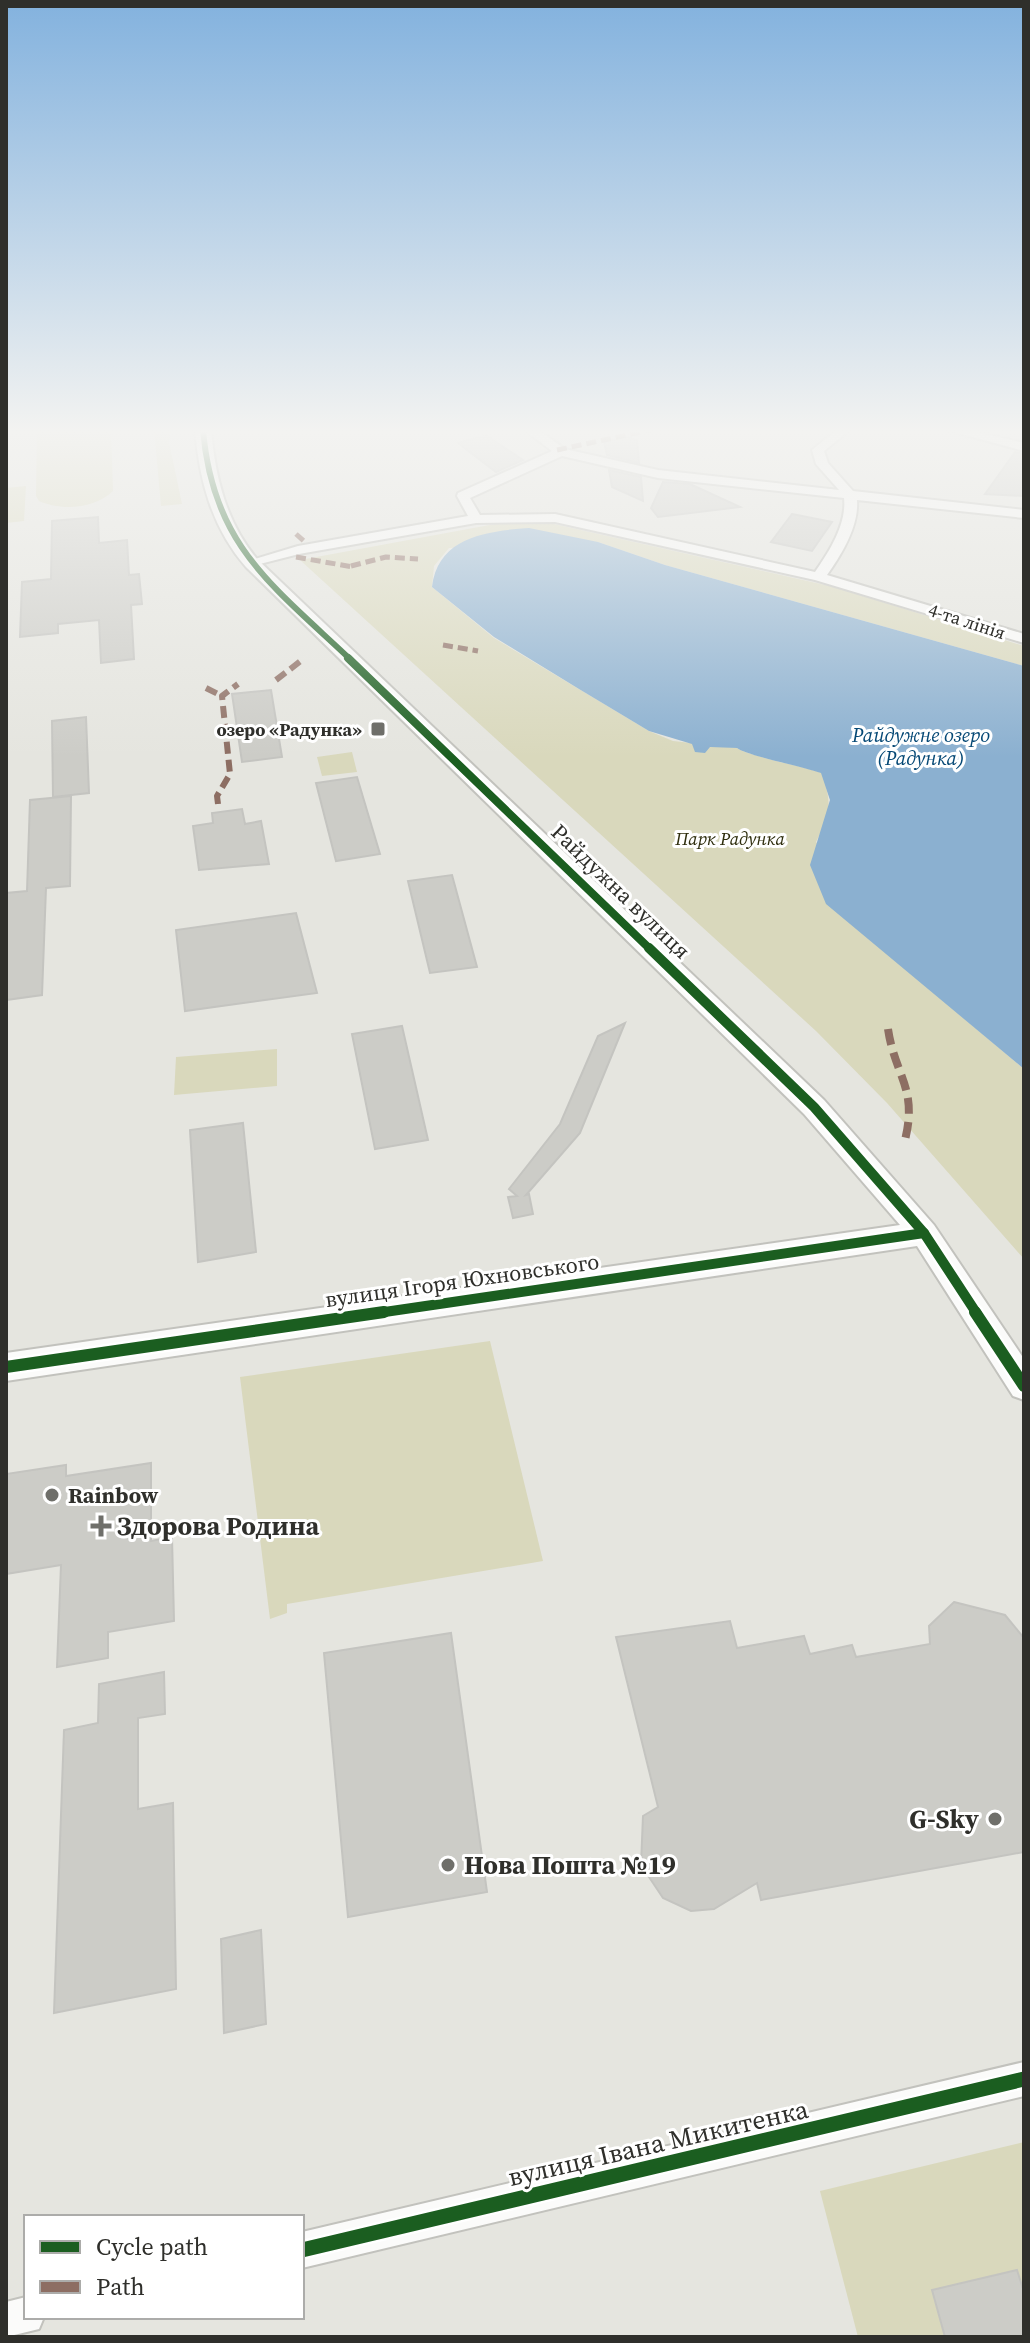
<svg xmlns="http://www.w3.org/2000/svg" width="1030" height="2343" viewBox="0 0 1030 2343" font-family="'Source Serif 4',serif">
<rect width="100%" height="100%" fill="#e5e5df"/>
<!-- green -->
<g fill="#d9d8bc">
<path d="M37,429h74l2,62c-18,18 -52,20 -74,10l-3,-5z"/>
<polygon points="154,429 171,429 169,442 182,504 161,506"/>
<polygon points="26,486 24,521 6,523 6,488"/>
<path d="M526,521l28,3 280,63 190,59v20l-359,-101 -67,-23 -149,6 -15,18 -2,21 62,51 155,93 24,10 64,7c8,7 68,19 85,25 10,31 9,40 -6,69l119,152 89,75v190l-137,-156 -71,-72 -516,-471 195,-36z"/>
<polygon points="352,752 357,772 322,776 317,757"/>
<polygon points="277,1049 277,1086 174,1095 176,1057"/>
<polygon points="490,1341 543,1561 287,1604 287,1613 270,1619 240,1377"/>
<polygon points="1024,2142 1024,2337 858,2337 820,2191"/>
</g>
<!-- water -->
<path fill="#8bb0d0" d="M529,528l69,14 67,23 359,101v403l-198,-165 -16,-39 20,-65 -9,-27c-17,-6 -76,-18 -84,-25l-27,-1 -5,6 -10,-1 -3,-8 -43,-13 -70,-42 -85,-52 -62,-50c6,-50 54,-56 97,-59z"/>
<!-- building -->
<g fill="#ccccc7" stroke="#c4c4c0" stroke-width="2">
<polygon points="487,435 493,440 523,460 496,472 458,443"/>
<polygon points="626,437 637,440 639,463 607,455 604,442"/>
<polygon points="1015,452 1024,454 1024,496 985,494"/>
<polygon points="609,470 641,477 643,501 612,487"/>
<polygon points="663,482 690,484 740,507 658,517 651,508"/>
<polygon points="792,514 832,522 812,551 771,542"/>
<polygon points="98,517 99,543 127,540 129,575 139,574 142,604 131,605 134,659 101,663 99,620 58,624 58,633 20,637 22,582 51,579 52,521"/>
<polygon points="271,690 282,757 242,762 232,694"/>
<polygon points="86,717 89,793 53,797 52,721"/>
<polygon points="357,777 380,854 336,861 316,783"/>
<polygon points="71,796 70,886 46,888 42,995 6,1000 6,893 27,891 30,800"/>
<polygon points="242,809 245,824 261,821 269,864 199,870 193,826 213,823 212,813"/>
<polygon points="452,875 477,967 430,973 408,881"/>
<polygon points="296,913 317,993 185,1011 176,930"/>
<polygon points="625,1023 580,1133 526,1195 529,1194 533,1214 513,1218 508,1197 517,1196 509,1189 560,1124 598,1036"/>
<polygon points="402,1026 428,1140 375,1149 352,1034"/>
<polygon points="243,1123 256,1252 198,1262 190,1130"/>
<polygon points="151,1463 151,1541 172,1537 174,1621 108,1632 108,1658 57,1667 61,1565 6,1574 6,1474 66,1465 66,1476"/>
<polygon points="954,1602 1005,1615 1024,1638 1024,1852 761,1900 757,1883 714,1909 691,1911 663,1898 641,1865 643,1816 658,1807 616,1637 730,1621 737,1648 804,1636 810,1654 852,1645 856,1657 930,1644 929,1626"/>
<polygon points="451,1633 487,1892 348,1917 324,1653"/>
<polygon points="164,1672 165,1714 138,1718 138,1809 173,1803 176,1989 54,2013 64,1730 98,1723 99,1684"/>
<polygon points="261,1930 266,2024 224,2033 221,1939"/>
<polygon points="1017,2270 1024,2292 1024,2337 945,2337 932,2290"/>
</g>
<g fill="none" stroke-linecap="round" stroke-linejoin="round">
<!-- minor casing -->
<g stroke="#c2c2bd" stroke-width="4">
<g id="minor">
<path d="M523,429h14l28,20 93,21 181,20 -23,-26 -4,-14 26,-21h13l-27,22 4,12 25,28 171,19v8l-167,-18c2,26 -15,54 -30,75l197,59v9l-209,-63 -260,-58 -79,1 -177,31 -47,12 -7,-4 53,-16 170,-30 -11,-20 1,-3 94,-42zM562,456l96,22 186,20c3,26 -15,54 -29,74l-260,-58 -75,1 -10,-17z"/>
<polygon points="943,429 963,429 1024,443 1024,451"/>
<polygon points="1024,2062 1024,2096 302,2268 302,2232"/>
<polygon points="26,2297 26,2317 44,2317 39,2329 6,2337 6,2302"/>
</g>
</g>
<!-- tertiary casing -->
<g stroke="#c2c2bd" stroke-width="4">
<path id="tertiary" d="M195,429h16c4,47 15,94 47,131l566,540 110,125 90,134v41l-11,-4 -96,-150 -911,135v-28l894,-128 -96,-111 -558,-547c-34,-39 -47,-87 -51,-138z"/>
</g>
<!-- minor -->
<use href="#minor" fill="#fbfbfa" fill-rule="evenodd"/>
<!-- tertiary -->
<use href="#tertiary" fill="#fbfbfa" fill-rule="evenodd"/>
<!-- quiet-far2 -->
<g stroke="#8d6e63" stroke-width="5" stroke-dasharray="10 5" stroke-linecap="butt">
<polyline points="557,450 655,429"/>
<polyline points="296,534 306,543"/>
<polyline points="296,557 353,567"/>
<polyline points="351,566 386,557 418,559"/>
<polyline points="443,645 478,651"/>
</g>
<!-- quiet-far1 -->
<g stroke="#8d6e63" stroke-width="6" stroke-dasharray="12 6" stroke-linecap="butt">
<polyline points="276,680 302,660"/>
<polyline points="206,688 222,696"/>
<polyline points="218,804 217,796 230,774 222,696 238,684"/>
</g>
<!-- quiet -->
<path stroke="#8d6e63" stroke-width="8" stroke-dasharray="16 8" stroke-linecap="butt" d="M888,1029c7,47 30,59 17,111"/>
<!-- cycleway-far4 casing -->
<g stroke="#fff" stroke-width="9">
<path id="cycleway-far4" d="M203,429c9,116 70,157 148,231"/>
</g>
<!-- cycleway-far3 casing -->
<g stroke="#fff" stroke-width="12">
<polyline id="cycleway-far3" points="348,658 651,950"/>
</g>
<!-- cycleway-far2 casing -->
<g stroke="#fff" stroke-width="15">
<g id="cycleway-far2">
<polyline points="649,948 814,1107 924,1233 977,1314"/>
<polyline points="371,1314 924,1233"/>
</g>
</g>
<!-- cycleway-far1 casing -->
<g stroke="#fff" stroke-width="17">
<g id="cycleway-far1">
<polyline points="975,1312 1024,1386"/>
<polyline points="6,1367 384,1312"/>
</g>
</g>
<!-- cycleway casing -->
<g stroke="#fff" stroke-width="20">
<polyline id="cycleway" points="302,2250 1024,2079"/>
</g>
<!-- cycleway-far4 -->
<use href="#cycleway-far4" stroke="#1b5e20" stroke-width="6"/>
<!-- cycleway-far3 -->
<use href="#cycleway-far3" stroke="#1b5e20" stroke-width="8"/>
<!-- cycleway-far2 -->
<use href="#cycleway-far2" stroke="#1b5e20" stroke-width="10"/>
<!-- cycleway-far1 -->
<use href="#cycleway-far1" stroke="#1b5e20" stroke-width="12"/>
<!-- cycleway -->
<use href="#cycleway" stroke="#1b5e20" stroke-width="15"/>
</g>
<!-- sky -->
<linearGradient id="sky" x2="0" y2="1"><stop stop-color="#83b2de"/><stop offset="0.57" stop-color="#f3f3f1"/><stop offset="1" stop-color="#f3f3f1" stop-opacity="0"/></linearGradient>
<rect width="1030" height="757" fill="url(#sky)"/>
<!-- markers -->
<g fill="#6f6f6a" stroke="#fff" stroke-width="3">
<rect x="370" y="721" width="16" height="16" rx="4"/>
<circle cx="52" cy="1495" r="8"/>
<path d="M97 1514h8v8h8v8h-8v8h-8v-8h-8v-8h8z"/>
<circle cx="995" cy="1819" r="8"/>
<circle cx="448" cy="1865" r="8"/>
</g>
<g text-anchor="middle" dominant-baseline="central" stroke-width="6" stroke-linejoin="round" paint-order="stroke">
<!-- far-street labels -->
<g font-size="18" fill="#2f2f2b" stroke="#fff">
<text transform="translate(967 621) rotate(18)">4-та лінія</text>
</g>
<!-- far-poi labels -->
<g font-size="18" font-weight="bold" fill="#2f2f2b" stroke="#fff" text-anchor="end">
<text x="362" y="729">озеро «Радунка»</text>
</g>
<!-- far-park labels -->
<g font-size="18" font-style="italic" fill="#2e2d0d" stroke="#fff">
<text x="730" y="838">Парк Радунка</text>
</g>
<!-- far-water labels -->
<g font-size="20" font-style="italic" fill="#054875" stroke="#fff">
<text x="921" y="735">Райдужне озеро<tspan x="921" dy="23">(Радунка)</tspan></text>
</g>
<!-- street labels -->
<g font-size="22" fill="#2f2f2b" stroke="#fff">
<text transform="translate(621 891) rotate(44)">Райдужна вулиця</text>
<text transform="translate(462 1280) rotate(-8)">вулиця Ігоря Юхновського</text>
</g>
<!-- poi labels -->
<g font-size="22" font-weight="bold" fill="#2f2f2b" stroke="#fff" text-anchor="start">
<text x="68" y="1495">Rainbow</text>
</g>
<!-- near-poi labels -->
<g font-size="26" font-weight="bold" fill="#2f2f2b" stroke="#fff" text-anchor="start">
<text x="117" y="1526">Здорова Родина</text>
<text x="979" y="1819" text-anchor="end">G-Sky</text>
<text x="464" y="1865">Нова Пошта №19</text>
</g>
<!-- near-street labels -->
<g font-size="26" fill="#2f2f2b" stroke="#fff">
<text transform="translate(658 2143) rotate(-13)">вулиця Івана Микитенка</text>
</g>
</g>
<!-- border -->
<rect width="1030" height="2343" fill="none" stroke="#2f2f2b" stroke-width="16"/>
<!-- legend -->
<rect x="24" y="2215" width="280" height="104" fill="#ffffff" stroke="#acacaa" stroke-width="2"/>
<rect x="40" y="2241" width="40" height="12" fill="#1b5e20" stroke="#acacaa" stroke-width="2"/>
<text x="96" y="2255" font-size="24" fill="#2f2f2b">Cycle path</text>
<rect x="40" y="2281" width="40" height="12" fill="#8d6e63" stroke="#acacaa" stroke-width="2"/>
<text x="96" y="2295" font-size="24" fill="#2f2f2b">Path</text>
</svg>
